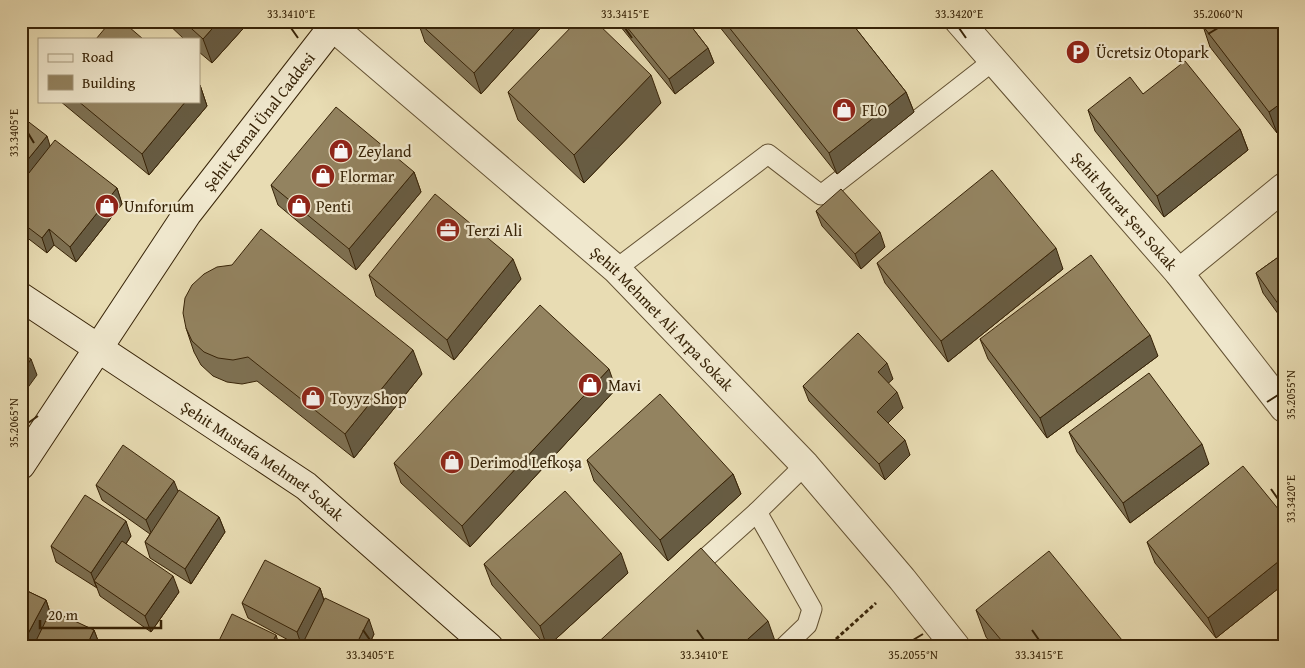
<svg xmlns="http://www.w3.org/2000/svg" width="1305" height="668" viewBox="0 0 1305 668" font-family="'Gentium Book Plus',serif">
<rect width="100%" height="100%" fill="#e8dcb3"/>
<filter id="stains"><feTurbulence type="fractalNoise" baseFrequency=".004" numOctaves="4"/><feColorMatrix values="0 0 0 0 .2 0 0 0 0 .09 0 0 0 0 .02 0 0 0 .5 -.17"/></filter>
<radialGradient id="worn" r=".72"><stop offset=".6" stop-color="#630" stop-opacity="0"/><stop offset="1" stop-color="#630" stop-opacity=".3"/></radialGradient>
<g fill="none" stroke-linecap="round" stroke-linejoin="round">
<!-- lane casing -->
<g stroke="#635132" stroke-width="21">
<g id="lane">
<polyline points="616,269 768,154 821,195 993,61"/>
<polyline points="689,573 757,512"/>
<polyline points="784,647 807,625 812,609 757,512 805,465"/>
</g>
</g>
<!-- street casing -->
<g stroke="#635132" stroke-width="30">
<g id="street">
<path id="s1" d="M959,21l220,252 105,135"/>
<path id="s2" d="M333,27l283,242 189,196 97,114 54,68"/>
<polyline points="1179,273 1284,187"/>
</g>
</g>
<!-- secondary casing -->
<g stroke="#372307" stroke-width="30">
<g id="secondary">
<path id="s3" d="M21,297l285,189 183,161"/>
<path id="s4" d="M21,465l166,-251 150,-193"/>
</g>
</g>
<!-- path -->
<polyline stroke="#372307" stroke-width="3" stroke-dasharray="4 2.5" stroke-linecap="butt" points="836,639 876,603"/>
<!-- lane -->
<use href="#lane" stroke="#f0e8ce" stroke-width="19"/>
<!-- street -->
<use href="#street" stroke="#f0e8ce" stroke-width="28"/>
<!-- secondary -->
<use href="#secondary" stroke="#f0e8ce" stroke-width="28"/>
</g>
<!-- wall -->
<g fill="#7e7153" stroke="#372307">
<polygon points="165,21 250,21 212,63 199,52 199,39 184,39"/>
<polygon points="418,21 547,21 481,94 425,42 418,22"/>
<polygon points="616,21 687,21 708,48 714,63 675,94"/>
<polygon points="715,21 850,21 906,92 914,112 837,174"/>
<polygon points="1284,21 1277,133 1210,47 1203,26"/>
<polygon points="200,85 207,106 149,175 60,101 199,101"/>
<polygon points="508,92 661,103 584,183 518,120"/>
<polygon points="1143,94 1240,129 1248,150 1164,217 1095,131 1088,110"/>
<polygon points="21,116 50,146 117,188 122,204 76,262 54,245 47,253 21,233"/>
<polygon points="414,172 421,192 356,270 278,205 271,185"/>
<polygon points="816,211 885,247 861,269 822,226"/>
<polygon points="1284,253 1284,322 1263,293 1256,273"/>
<polygon points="877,263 1063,269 948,362 885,283"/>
<polygon points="369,275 521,279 454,360 376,296"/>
<polygon points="186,328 422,374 354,458 257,381 242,384 227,382 213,376 201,365 194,352"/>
<polygon points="980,339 1158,356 1047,438 988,359"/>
<polygon points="893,379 888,383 903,408 888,423 910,455 885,480 809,401 803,386"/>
<polygon points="616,389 470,547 401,483 394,463"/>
<polygon points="1069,432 1209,464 1130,523 1077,452"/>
<polygon points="587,460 733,474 741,494 668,561 594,481"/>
<polygon points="96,485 178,491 219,517 225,532 191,584 150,558 145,542 150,534 102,500"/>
<polygon points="1284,516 1284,584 1216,638 1155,563 1147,542"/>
<polygon points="131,536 126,544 179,592 151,632 100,596 97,588 56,562 51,546"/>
<polygon points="484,564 628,573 547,647 492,585"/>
<polygon points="21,588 46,600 50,612 94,630 100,646 99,647 21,647"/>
<polygon points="320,588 324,600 374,634 368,647 301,647 248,618 242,603"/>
<polygon points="976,610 1122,640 1125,647 994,647 986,637"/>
</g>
<!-- shaded-wall -->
<g fill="#675c43" stroke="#372307">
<polygon points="219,21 250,21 212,63 203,39"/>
<polygon points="521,21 547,21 481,94 474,73"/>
<polygon points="708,48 714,63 675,94 669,79"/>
<polygon points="651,75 661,103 584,183 574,155"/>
<polygon points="200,85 207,106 149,175 142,154 186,101 199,101 199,86"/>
<polygon points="906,92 914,112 837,174 829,153"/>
<polygon points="1284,101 1284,127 1277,133 1269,112"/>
<polygon points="1240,129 1248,150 1164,217 1157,196"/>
<polygon points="47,136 52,152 21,191 21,168"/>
<polygon points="414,172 421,192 356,270 349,249"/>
<polygon points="117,188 122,204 76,262 70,247"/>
<polygon points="49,229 54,245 47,253 42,238"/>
<polygon points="880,232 885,247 861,269 855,254"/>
<polygon points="1056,248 1063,269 948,362 941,341"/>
<polygon points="513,259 521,279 454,360 447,340"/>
<polygon points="1150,335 1158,356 1047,438 1040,418"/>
<polygon points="413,350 422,374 354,458 345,434"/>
<polygon points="31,359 37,375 21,397 21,374"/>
<polygon points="887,363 893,379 883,388 878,372"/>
<polygon points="609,369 616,389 470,547 462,526"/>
<polygon points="897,392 903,408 883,428 877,412"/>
<polygon points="905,440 910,455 885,480 879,464"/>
<polygon points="1202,444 1209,464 1130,523 1123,503"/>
<polygon points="733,474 741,494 668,561 660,540"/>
<polygon points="174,481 180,496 152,535 146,520"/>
<polygon points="219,517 225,532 191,584 185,569"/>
<polygon points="126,521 131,536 99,584 94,581 97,588 91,573"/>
<polygon points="621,553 628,573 547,647 540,626"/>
<polygon points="1284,557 1284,584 1216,638 1208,618"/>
<polygon points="173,576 179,592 151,632 145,616"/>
<polygon points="320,588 325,604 302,647 297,632"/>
<polygon points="46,600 51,616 35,647 24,647 23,643"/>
<polygon points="369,619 374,634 368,647 355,647"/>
<polygon points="768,621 775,641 769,647 739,647"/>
<polygon points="94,630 100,646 99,647 86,647"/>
<polygon points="276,635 280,647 270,647"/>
<polygon points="1122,640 1125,647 1113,647"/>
</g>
<!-- building -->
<g fill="#938360" stroke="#372307">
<polygon points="111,21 122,21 143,39 96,39"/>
<polygon points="183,21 219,21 203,39"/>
<polygon points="418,21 521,21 474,73 418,22"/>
<polygon points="577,21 595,21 651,75 574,155 508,92"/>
<polygon points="622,21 687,21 708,48 669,79"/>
<polygon points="724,21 850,21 906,92 829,153"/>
<polygon points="1209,21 1284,21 1284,101 1269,112 1203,26"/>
<polygon points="1185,61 1240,129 1157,196 1088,110 1130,77 1143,94"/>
<polygon points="78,101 186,101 142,154"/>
<polygon points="336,107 414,172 349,249 271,185"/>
<polygon points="21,116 47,136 21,168"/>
<polygon points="55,140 117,188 70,247 49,229 42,238 21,222 21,183"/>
<polygon points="992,170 1056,248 941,341 877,263"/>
<polygon points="841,189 880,232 855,254 816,211"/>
<polygon points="435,194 513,259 447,340 369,275"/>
<polygon points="261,229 413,350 345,434 248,357 233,360 218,358 204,352 192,341 186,328 183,313 185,298 192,285 204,274 217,267 232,265"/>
<polygon points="1284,253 1284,312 1256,273"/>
<polygon points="1091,255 1150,335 1040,418 980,339"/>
<polygon points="540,305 609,369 462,526 394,463"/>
<polygon points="858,333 887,363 878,372 897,392 877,412 905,440 879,464 803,386"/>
<polygon points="21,353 31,359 21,374"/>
<polygon points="1149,373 1202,444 1123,503 1069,432"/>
<polygon points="660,394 733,474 660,540 587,460"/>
<polygon points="123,445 174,481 146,520 96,485"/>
<polygon points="1243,466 1284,516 1284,557 1208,618 1147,542"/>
<polygon points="179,490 219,517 185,569 145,542"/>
<polygon points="565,491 621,553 540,626 484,564"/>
<polygon points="85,495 126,521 91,573 51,546"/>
<polygon points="122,541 173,576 145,616 94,581"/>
<polygon points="701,548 768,621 739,647 593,647"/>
<polygon points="1049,551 1122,640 1113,647 1007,647 976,610"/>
<polygon points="265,560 320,588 297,632 242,603"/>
<polygon points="21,588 46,600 23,643 21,642"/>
<polygon points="325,598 369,619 355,647 301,647"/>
<polygon points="51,610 94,630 86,647 33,647"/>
<polygon points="232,614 276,635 270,647 216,647"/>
</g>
<!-- ticks -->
<path fill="none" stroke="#372307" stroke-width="2" d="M291,28l7,10M625,28l7,10M959,28l7,10M1208,34l10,-6M28,133l6,10M1267,402l11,-7M28,423l10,-7M1271,489l7,10M363,630l7,10M697,630l7,10M1032,630l7,10M913,640l10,-6"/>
<!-- icons -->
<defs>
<g id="parking-disc" transform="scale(1.25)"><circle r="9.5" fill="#8f2418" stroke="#f0e8ce"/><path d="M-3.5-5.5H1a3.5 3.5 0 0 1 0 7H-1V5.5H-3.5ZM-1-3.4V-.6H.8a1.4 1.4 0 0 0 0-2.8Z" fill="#fff"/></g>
<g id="shop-disc" transform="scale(1.25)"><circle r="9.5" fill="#8f2418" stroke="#f0e8ce"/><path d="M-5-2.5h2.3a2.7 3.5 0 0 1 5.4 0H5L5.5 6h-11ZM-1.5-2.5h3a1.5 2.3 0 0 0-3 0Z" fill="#fff"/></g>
<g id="office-disc" transform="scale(1.25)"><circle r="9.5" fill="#8f2418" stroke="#f0e8ce"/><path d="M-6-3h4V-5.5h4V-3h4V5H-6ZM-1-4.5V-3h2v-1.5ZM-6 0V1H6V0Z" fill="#fff"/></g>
</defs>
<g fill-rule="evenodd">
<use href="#parking-disc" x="1078" y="52"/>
<use href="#shop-disc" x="844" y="110"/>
<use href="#shop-disc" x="341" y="151"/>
<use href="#shop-disc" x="323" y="176"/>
<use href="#shop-disc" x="107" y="206"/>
<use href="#shop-disc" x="299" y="206"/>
<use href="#office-disc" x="448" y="230"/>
<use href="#shop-disc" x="590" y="385"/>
<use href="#shop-disc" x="313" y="398"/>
<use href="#shop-disc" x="452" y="462"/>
</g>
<g text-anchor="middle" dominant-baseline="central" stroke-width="4.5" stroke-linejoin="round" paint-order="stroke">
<!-- poi labels -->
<g font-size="16" fill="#372307" stroke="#f0e8ce" text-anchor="start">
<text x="1096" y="52">Ücretsiz Otopark</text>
<text x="862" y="110">FLO</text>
<text x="358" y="151">Zeyland</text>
<text x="340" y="176">Flormar</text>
<text x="124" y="206">Unıforıum</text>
<text x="316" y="206">Penti</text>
<text x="466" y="230">Terzi Ali</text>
<text x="608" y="385">Mavi</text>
<text x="330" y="398">Toyyz Shop</text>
<text x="470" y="462">Derimod Lefkoşa</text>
</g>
<!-- street labels -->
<g font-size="16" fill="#372307" stroke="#f0e8ce">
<text stroke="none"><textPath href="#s4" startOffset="418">Şehit Kemal Ünal Caddesi</textPath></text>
<text stroke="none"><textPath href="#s1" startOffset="252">Şehit Murat Şen Sokak</textPath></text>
<text stroke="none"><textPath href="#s2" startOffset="440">Şehit Mehmet Ali Arpa Sokak</textPath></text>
<text stroke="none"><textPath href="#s3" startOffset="292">Şehit Mustafa Mehmet Sokak</textPath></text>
</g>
</g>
<!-- margin -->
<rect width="1305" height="668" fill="none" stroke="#e8dcb3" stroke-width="55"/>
<!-- legend -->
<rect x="38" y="38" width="162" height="65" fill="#f0e8ce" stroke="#a6997e"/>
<rect x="48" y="54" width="25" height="8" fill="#f0e8ce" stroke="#a6997e"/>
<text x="82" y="62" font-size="15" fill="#372307">Road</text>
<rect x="48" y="75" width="25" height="15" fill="#938360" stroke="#a6997e"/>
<text x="82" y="88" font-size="15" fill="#372307">Building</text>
<!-- scale -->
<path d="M40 620v8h121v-8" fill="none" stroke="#372307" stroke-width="2.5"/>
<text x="48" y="620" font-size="15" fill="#372307" stroke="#f0e8ce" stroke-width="4" paint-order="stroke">20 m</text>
<rect x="28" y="28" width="1250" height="612" fill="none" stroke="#372307" stroke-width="2"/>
<g font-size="12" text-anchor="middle" fill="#372307">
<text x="291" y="18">33.3410°E</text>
<text x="625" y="18">33.3415°E</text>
<text x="959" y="18">33.3420°E</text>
<text x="1218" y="18">35.2060°N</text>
<text transform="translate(14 133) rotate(-90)" y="4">33.3405°E</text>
<text transform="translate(1291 395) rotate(-90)" y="4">35.2055°N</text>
<text transform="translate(14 423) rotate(-90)" y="4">35.2065°N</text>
<text transform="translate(1291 499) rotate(-90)" y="4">33.3420°E</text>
<text x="370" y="659">33.3405°E</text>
<text x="704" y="659">33.3410°E</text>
<text x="913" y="659">35.2055°N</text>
<text x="1039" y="659">33.3415°E</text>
</g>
<rect width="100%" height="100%" filter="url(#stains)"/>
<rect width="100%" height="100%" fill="url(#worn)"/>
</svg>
